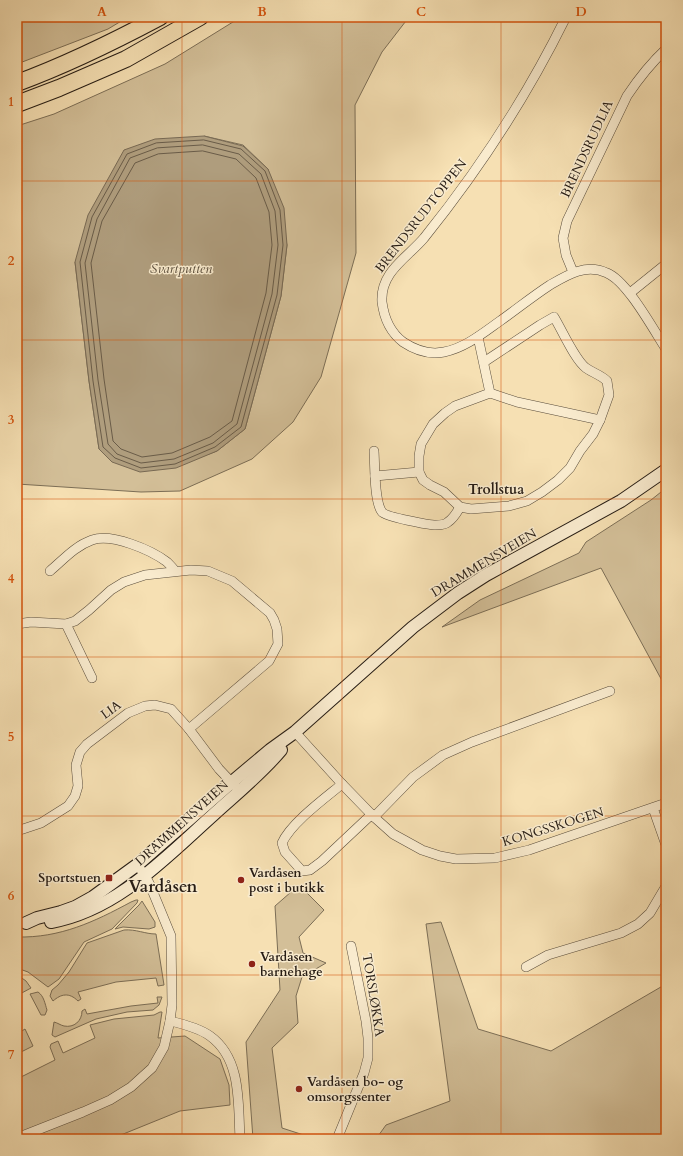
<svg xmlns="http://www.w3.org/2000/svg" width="683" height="1156" viewBox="0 0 683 1156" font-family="Cardo,serif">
<rect width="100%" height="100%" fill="#f6e0b3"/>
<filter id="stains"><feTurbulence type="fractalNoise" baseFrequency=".005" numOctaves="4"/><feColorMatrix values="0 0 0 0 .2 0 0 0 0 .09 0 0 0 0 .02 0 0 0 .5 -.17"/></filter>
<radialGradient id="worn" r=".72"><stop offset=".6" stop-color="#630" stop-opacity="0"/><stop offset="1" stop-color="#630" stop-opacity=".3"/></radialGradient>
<!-- green -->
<g fill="#d3bf98" stroke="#7c6e56" fill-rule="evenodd">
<polygon points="17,17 128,17 108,29 17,64"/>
<path d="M241,17h168l-27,35 -27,53 1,148 -35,124 -28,45 -41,37 -72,32 -39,1 -124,-8v-358l37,-12 111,-50zM204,136l39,9 25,24 19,76 -6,51 -36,133 -28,22 -19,7 -99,-9 -10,-68 -14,-119z"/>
<polygon points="666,488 666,688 601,568 442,627 480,600 579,553 586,542 651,500"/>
<polygon points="299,885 324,910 299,937 303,953 326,963 302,977 296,996 298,1023 272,1048 282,1128 316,1139 253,1139 246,1042 280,990 275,906"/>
<path d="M136,900h2l-1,3 -25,26 -28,13 -25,37 -11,8 -20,-15 -11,-4v-31c43,1 77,-15 114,-35z"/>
<polygon points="142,901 155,922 155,927 149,929 123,927 115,929 139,905"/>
<polygon points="441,922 478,1029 551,1051 666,984 666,1139 376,1139 386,1125 450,1101 426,924"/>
<path d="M124,930c12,-1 21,4 32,4l8,51 -6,1 -2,-8 -40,4 -38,10 3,7 -3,2c-9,-9 -17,-7 -25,0l-3,-5 2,-6 6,-5 11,-13 18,-29z"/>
<polygon points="17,971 21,973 19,976 26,981 31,988 18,995"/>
<path d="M38,992c6,4 7,12 9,18l-2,5h-4l-11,-21z"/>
<path d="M157,997h5l-3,8 -6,5 -26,2 -31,7 -41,18 -3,-2 2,-13c4,1 6,3 10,4 10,2 18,-5 18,-15l3,-2 2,5 44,-8 27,-3z"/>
<polygon points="160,1012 162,1012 158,1038 185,1036 220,1059 229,1085 230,1105 180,1111 111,1139 17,1139 17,1079 55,1060 50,1047 51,1044 58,1041 63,1053 95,1038 90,1025 114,1019 154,1015"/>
<polygon points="25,1029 33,1046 17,1054 17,1034"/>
</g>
<!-- water -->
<polygon fill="#af9d7d" stroke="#786953" points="204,136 243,146 268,169 284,208 287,245 281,296 245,429 217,451 176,468 140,472 112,462 99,449 89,381 75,262 88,215 124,150 155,139"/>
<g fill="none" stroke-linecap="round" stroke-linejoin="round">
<!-- shore -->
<g stroke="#6a5c48" stroke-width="1">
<polygon points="204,140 241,149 265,171 280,210 283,245 277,295 241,427 215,447 175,464 141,468 115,458 103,447 93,381 80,262 92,217 127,154 156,143"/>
<polygon points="203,145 239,154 261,174 275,211 278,245 272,294 237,424 213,443 174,459 141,463 117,454 108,444 98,380 85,263 97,219 130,158 157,148"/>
<polygon points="203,151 236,159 256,178 269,212 272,245 266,293 232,421 210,437 172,453 142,457 121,449 113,441 104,379 91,263 102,221 135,163 158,154"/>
</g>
<!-- street casing -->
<g stroke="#5a4d3c" stroke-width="10">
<g id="street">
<path d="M566,17c-38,77 -88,154 -142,221 -17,20 -44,34 -42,64 2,16 8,30 21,40 12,8 26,13 41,10 21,-4 39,-19 56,-31 17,-12 33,-25 50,-36 17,-10 36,-22 57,-12 20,8 46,56 59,76"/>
<path d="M573,272l-7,-17 -3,-17 4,-17 60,-125c12,-18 24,-33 39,-47"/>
<polyline points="630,293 666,264"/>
<polyline points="478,337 490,393 517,402 600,420 593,434 580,451 570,468 558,480 542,492 527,501 509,506 471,509 460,507 444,492 430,485 423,480 419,472 419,456 421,444 433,424 445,413 455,406 490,393"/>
<path d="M484,362l56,-37 14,-8c8,13 21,43 32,51 7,5 15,7 21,13l2,14 -9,25"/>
<path d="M374,451c1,14 0,51 8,61 4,5 47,13 54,13 4,0 10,-1 12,-3 6,-4 9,-10 12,-15"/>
<polyline points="375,476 419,472"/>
<path d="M50,571c13,-11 25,-25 42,-31 20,-7 59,10 75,22 3,3 6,6 8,9"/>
<polyline points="17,624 31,622 66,624 75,621 89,610 111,590 124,582 145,575 191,570 208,571 232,581 270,613 274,620 277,629 278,644 269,661 189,729"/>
<polyline points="66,624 92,678"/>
<polyline points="295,732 342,784 374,817 413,777 443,755 472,742 610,691"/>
<path d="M342,784c-17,14 -51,39 -60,59l3,9 17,19 8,-1 12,-9 50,-47"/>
<polyline points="653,808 666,845"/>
<polyline points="374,817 393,834 422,850 440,856 456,859 495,858 529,850 666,803"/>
<polyline points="17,831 41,823 68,806 75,796 78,786 76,765 80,752 87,744 128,713 145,706 155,705 171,709 189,729 219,769 236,787"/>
<polyline points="526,967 548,955 621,933 638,924 650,913 666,886"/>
<path d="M170,1021c13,3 29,7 40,15 32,23 28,68 30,103"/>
<polyline points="17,1138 83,1112 110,1100 131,1087 152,1068 164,1047 170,1021 172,1005 171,936 150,885 145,875 137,865"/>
<polyline points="337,1139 364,1073 368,1058 368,1038 366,1021 351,946"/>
</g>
</g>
<!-- secondary casing -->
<g stroke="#261c14" stroke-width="14">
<g id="secondary">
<path d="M51,922c66,-12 114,-64 162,-107 23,-21 48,-41 68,-65"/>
<polyline points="26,923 37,918 61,912 75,907 93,897 137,865 232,782 270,750 295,732 413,627 458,593 486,575 621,501 666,470"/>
</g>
</g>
<!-- highway casing -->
<g stroke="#261c14" stroke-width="18">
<g id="highway">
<path d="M17,83c49,-18 96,-41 143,-66"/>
<polyline points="17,104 59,88 126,59 200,17"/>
</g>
</g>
<!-- street -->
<use href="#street" stroke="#f9ebce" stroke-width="9"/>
<!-- secondary -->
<use href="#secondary" stroke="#f9ebce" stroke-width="12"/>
<!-- highway -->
<use href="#highway" stroke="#f6e0b3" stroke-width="16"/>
</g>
<!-- grid -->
<path fill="none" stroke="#d5530d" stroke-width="1" stroke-opacity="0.55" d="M182,17v1122M342,17v1122M501,17v1122M17,181h649M17,340h649M17,499h649M17,657h649M17,816h649M17,975h649"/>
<!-- markers -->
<g fill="#8f2418" stroke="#f9ebce" stroke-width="1.5">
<rect x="105" y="874" width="8" height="8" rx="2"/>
<circle cx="241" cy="880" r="4"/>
<circle cx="252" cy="964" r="4"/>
<circle cx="299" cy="1089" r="4"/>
</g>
<g text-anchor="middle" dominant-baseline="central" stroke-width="3" stroke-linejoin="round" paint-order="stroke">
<!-- street labels -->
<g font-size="13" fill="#261c14" stroke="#f9ebce">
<text transform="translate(587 149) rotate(-65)">BRENDSRUDLIA</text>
<text transform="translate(421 216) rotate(-52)">BRENDSRUDTOPPEN</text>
<text transform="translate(484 563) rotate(-31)">DRAMMENSVEIEN</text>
<text transform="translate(111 710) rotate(-36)">LIA</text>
<text transform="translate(182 823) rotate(-42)">DRAMMENSVEIEN</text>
<text transform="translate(553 827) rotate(-17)">KONGSSKOGEN</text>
<text transform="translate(373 995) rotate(81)">TORSLØKKA</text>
</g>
<!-- poi labels -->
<g font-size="13" font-weight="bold" fill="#261c14" stroke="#f9ebce" text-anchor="start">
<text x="249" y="873">Vardåsen<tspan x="249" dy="15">post i butikk</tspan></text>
<text x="101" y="878" text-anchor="end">Sportstuen</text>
<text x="260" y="957">Vardåsen<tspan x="260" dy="15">barnehage</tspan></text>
<text x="307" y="1082">Vardåsen bo- og<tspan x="307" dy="15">omsorgssenter</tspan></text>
</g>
<!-- water labels -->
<g font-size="14" font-style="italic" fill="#5d503e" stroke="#f9ebce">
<text x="181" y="268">Svartputten</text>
</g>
<!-- neighbourhood labels -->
<g font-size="14" font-weight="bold" fill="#261c14" stroke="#f9ebce">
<text x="496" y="489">Trollstua</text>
</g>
<!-- district labels -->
<g font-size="17" font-weight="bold" fill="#261c14" stroke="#f9ebce">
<text x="163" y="886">Vardåsen</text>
</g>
</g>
<!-- margin -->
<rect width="683" height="1156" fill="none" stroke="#f6e0b3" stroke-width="44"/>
<rect x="22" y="22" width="639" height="1112" fill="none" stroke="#d5530d" stroke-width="1.5"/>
<g font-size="13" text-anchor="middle" font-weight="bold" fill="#d5530d">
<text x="102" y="16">A</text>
<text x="262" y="16">B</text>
<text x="421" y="16">C</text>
<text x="581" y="16">D</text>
<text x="11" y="106">1</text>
<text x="11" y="265">2</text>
<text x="11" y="424">3</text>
<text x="11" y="583">4</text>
<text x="11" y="741">5</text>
<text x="11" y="900">6</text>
<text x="11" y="1059">7</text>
</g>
<rect width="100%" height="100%" filter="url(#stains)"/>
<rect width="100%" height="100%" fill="url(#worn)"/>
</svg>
